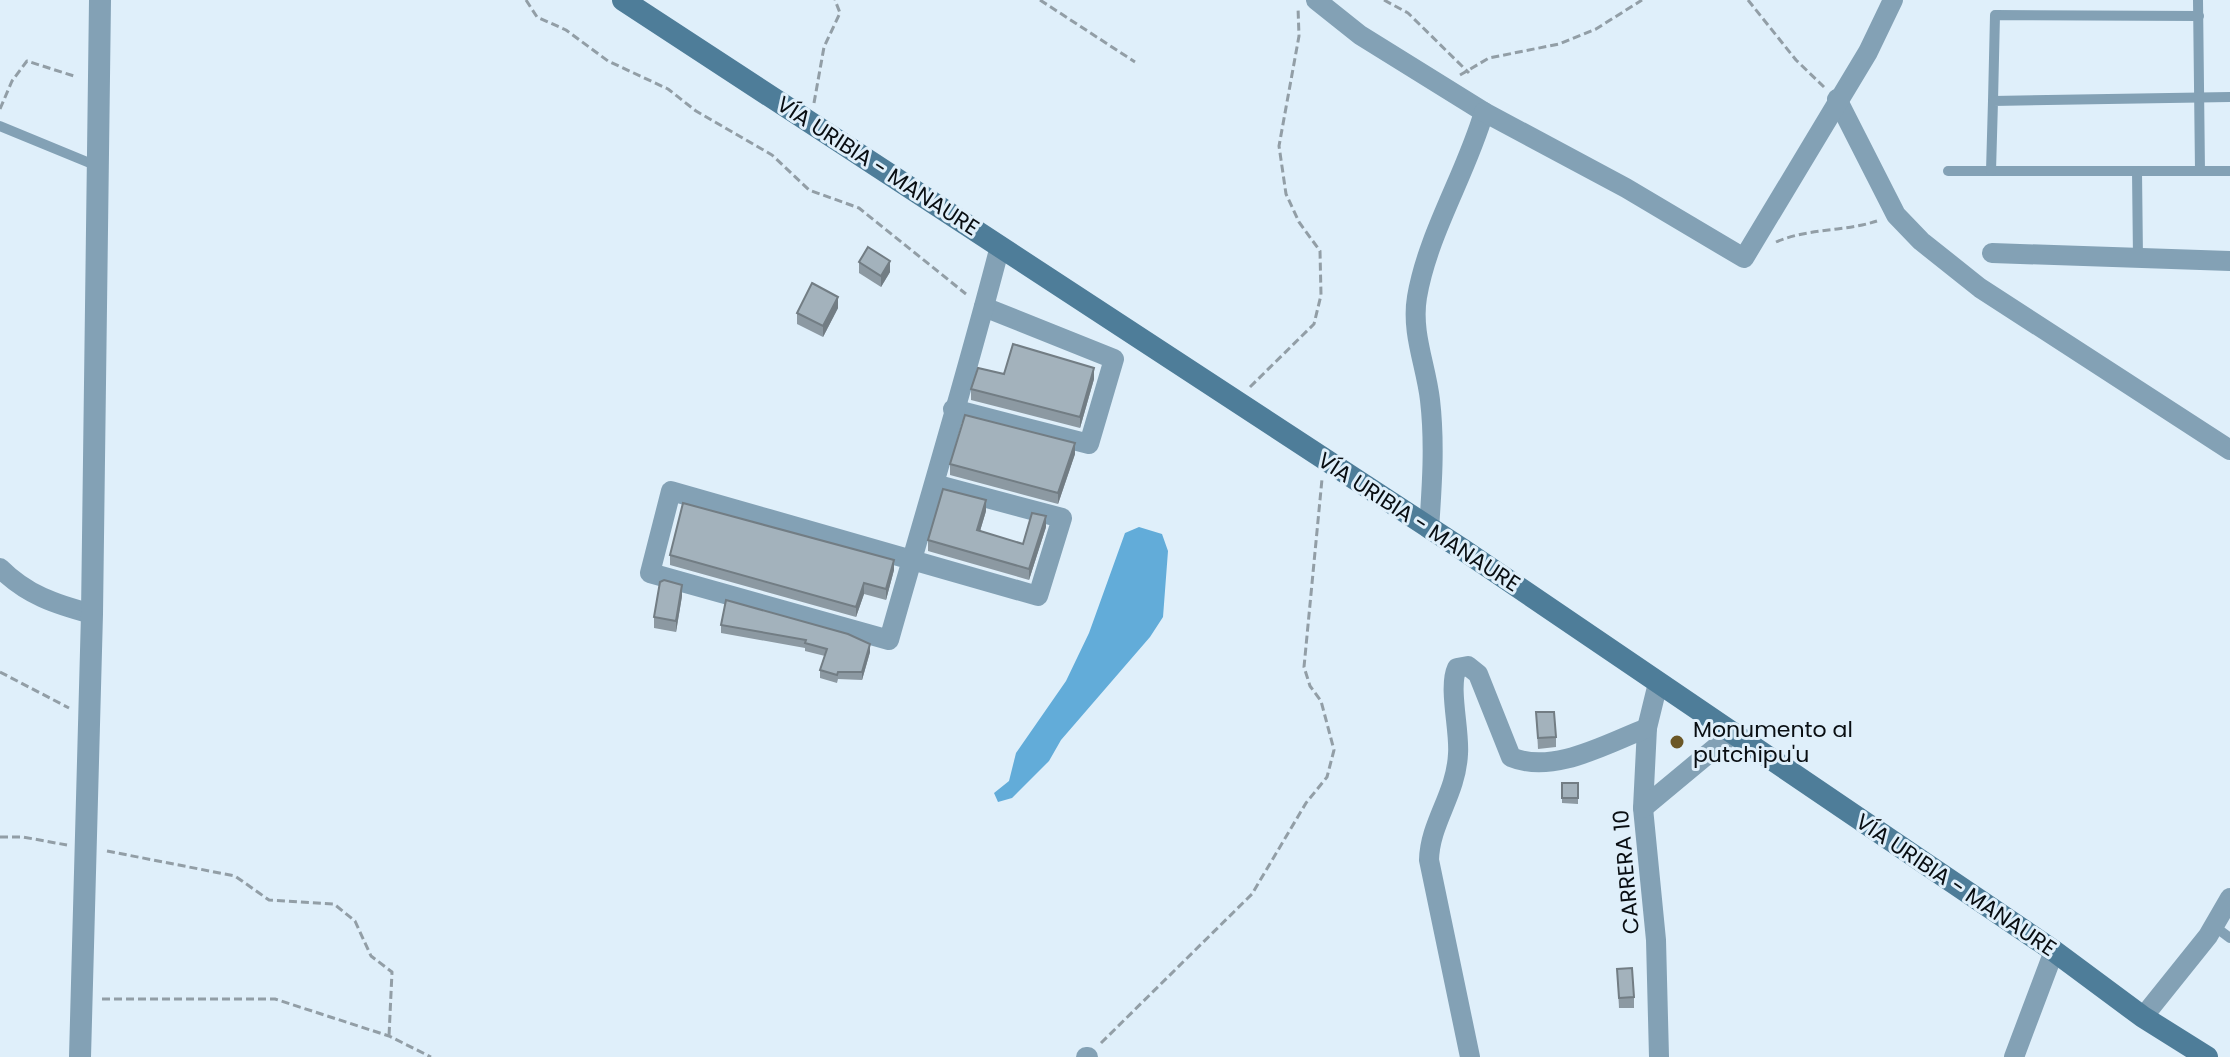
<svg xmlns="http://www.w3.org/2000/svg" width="2230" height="1057" viewBox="0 0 2230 1057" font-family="Poppins,sans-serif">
<rect width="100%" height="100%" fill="#dfeffa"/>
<!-- water -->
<polygon fill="#62acd9" points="1139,527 1162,534 1168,551 1163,617 1150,637 1061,740 1049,761 1012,798 998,802 994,793 1009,781 1016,753 1066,681 1089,633 1125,533"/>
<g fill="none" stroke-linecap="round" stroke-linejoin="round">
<!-- path -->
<g stroke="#929ea6" stroke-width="3" stroke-dasharray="8 4" stroke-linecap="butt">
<polyline points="526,0 537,17 566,30 608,61 668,89 696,111 772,155 809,190 859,208 966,294"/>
<polyline points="1040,0 1135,62"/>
<polyline points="1384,0 1408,13 1469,73"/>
<polyline points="1748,0 1796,60 1824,87"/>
<polyline points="1460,75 1489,58 1559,44 1596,29 1642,0"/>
<polyline points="814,103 824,47 840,13 835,0"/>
<polyline points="0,109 12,81 27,61 77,77"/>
<path d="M1776,242c32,-14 68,-10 101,-21"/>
<polyline points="1250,387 1314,324 1321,295 1320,251 1299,222 1286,194 1279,146 1299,36 1298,7"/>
<polyline points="0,672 69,708"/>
<polyline points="0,837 23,837 67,845"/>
<polyline points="107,851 235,876 269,900 334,904 355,921 371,956 392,972 389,1036"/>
<polyline points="102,999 275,999 389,1036 431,1057"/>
<polyline points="1101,1043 1252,894 1306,803 1327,777 1334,750 1321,701 1310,686 1304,667 1322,479"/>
</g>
<!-- service -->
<g stroke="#83a1b5" stroke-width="10">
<polyline points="2198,0 2200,171"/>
<polyline points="1993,101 1995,15 2199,16"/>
<polyline points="0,126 97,166"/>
<polyline points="1948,171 2230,171"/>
<polyline points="1991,171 1993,101 2230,97"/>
<polyline points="2137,171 2138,258"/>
<polyline points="2214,926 2230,938"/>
</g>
<!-- minor -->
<g stroke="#83a1b5" stroke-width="20">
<path d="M1316,0l44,35 124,77c-18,62 -56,121 -67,185 -6,36 9,68 13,103 5,43 2,86 -1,129"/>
<polyline points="1837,99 1896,215 1921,241 1980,288 2230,450"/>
<polyline points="1484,112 1626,188 1744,258 1868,52 1893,0"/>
<polyline points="1992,253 2230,261"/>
<polyline points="953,409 1089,444 1114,359 984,307"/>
<path d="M934,484l128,34 -24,78 -367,-105 -21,82 239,67c37,-131 77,-262 111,-394"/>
<path d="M0,568c27,27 55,36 92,46"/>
<polyline points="1658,683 1647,728 1643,808 1656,940 1659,1057"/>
<polyline points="1643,808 1732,734"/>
<polyline points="2143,1017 2208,936 2230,898"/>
<polyline points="1086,1057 1088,1057"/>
<path d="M1470,1057l-41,-197c1,-38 27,-65 29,-106 2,-23 -10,-67 -1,-86l11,-2 10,8 33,83c42,18 97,-14 136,-29"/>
<polyline points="2014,1057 2054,951"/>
</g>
<!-- tertiary -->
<polyline stroke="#83a1b5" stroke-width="22" points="80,1057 92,614 100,0"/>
<!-- secondary -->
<polyline stroke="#4e7d99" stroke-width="22" points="623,0 1462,549 2054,951 2143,1017 2207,1057"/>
</g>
<!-- wall -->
<g fill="#8c99a2">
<polygon points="859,262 890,272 881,287 859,273"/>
<polygon points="838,308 823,337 797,324 797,313"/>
<polygon points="1004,374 1094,379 1080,428 971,400 971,389"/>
<polygon points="1075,454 1058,504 950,475 950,464"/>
<polygon points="986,511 980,531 1023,544 1046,527 1029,580 928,551 928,540"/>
<polygon points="670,555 894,570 886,600 864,594 856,617 670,565"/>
<polygon points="682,596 676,632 654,628 654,617"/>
<polygon points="726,600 870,652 862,680 838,679 837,683 820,678 820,670 825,656 805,651 805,648 721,633 721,625"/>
<polygon points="1536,712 1556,737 1556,747 1538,749"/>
<polygon points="1562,783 1578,783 1578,804 1562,803"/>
<polygon points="1617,969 1634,997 1634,1008 1619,1008"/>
</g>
<!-- shaded-wall -->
<g fill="#727d84">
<polygon points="890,261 890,272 881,287 881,276"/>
<polygon points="838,297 838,308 823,337 823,326"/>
<polygon points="1094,368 1094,379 1080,428 1080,417"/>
<polygon points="1075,443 1075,454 1058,504 1058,493"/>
<polygon points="986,500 986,511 977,541 977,530"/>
<polygon points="1046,516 1046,527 1029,580 1029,569"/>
<polygon points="894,560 894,570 886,600 886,589"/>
<polygon points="864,583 864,594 856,617 856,607"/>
<polygon points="682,585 682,596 676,632 676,621"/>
<polygon points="870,644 870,652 862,680 862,672"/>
</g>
<!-- building -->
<g fill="#a3b2bc" stroke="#727d84" stroke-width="2">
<polygon points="868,247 890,261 881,276 859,262"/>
<polygon points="812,283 838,297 823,326 797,313"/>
<polygon points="1013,344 1094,368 1080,417 971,389 978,368 1004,374"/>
<polygon points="965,415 1075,443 1058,493 950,464"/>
<polygon points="943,489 986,500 977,530 1023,544 1032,513 1046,516 1029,569 928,540"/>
<polygon points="683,503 894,560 886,589 864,583 856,607 670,555"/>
<polygon points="664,580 682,585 676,621 654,617 660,582"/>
<polygon points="726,600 848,634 870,644 862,672 838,672 837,675 820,670 827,649 805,643 806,640 721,625"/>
<polygon points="1536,712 1554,712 1556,737 1538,738"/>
<rect x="1562" y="783" width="16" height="15"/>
<polygon points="1632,968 1634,997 1619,998 1617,969"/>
</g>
<!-- markers -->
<circle fill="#6b5726" stroke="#dfeffa" stroke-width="3" cx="1677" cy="742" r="8"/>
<g text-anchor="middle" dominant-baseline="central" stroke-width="6" stroke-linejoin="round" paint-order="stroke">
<!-- street labels -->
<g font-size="22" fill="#090e12" stroke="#dfeffa">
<text transform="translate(878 166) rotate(33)">VÍA URIBIA - MANAURE</text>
<text transform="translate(1419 522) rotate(33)">VÍA URIBIA - MANAURE</text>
<text transform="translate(1626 872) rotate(-95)">CARRERA 10</text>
<text transform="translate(1956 885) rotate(34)">VÍA URIBIA - MANAURE</text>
</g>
<!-- poi labels -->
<g font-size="22" fill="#090e12" stroke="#dfeffa" text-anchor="start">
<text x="1693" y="729">Monumento al<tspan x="1693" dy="25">putchipu'u</tspan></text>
</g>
</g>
</svg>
